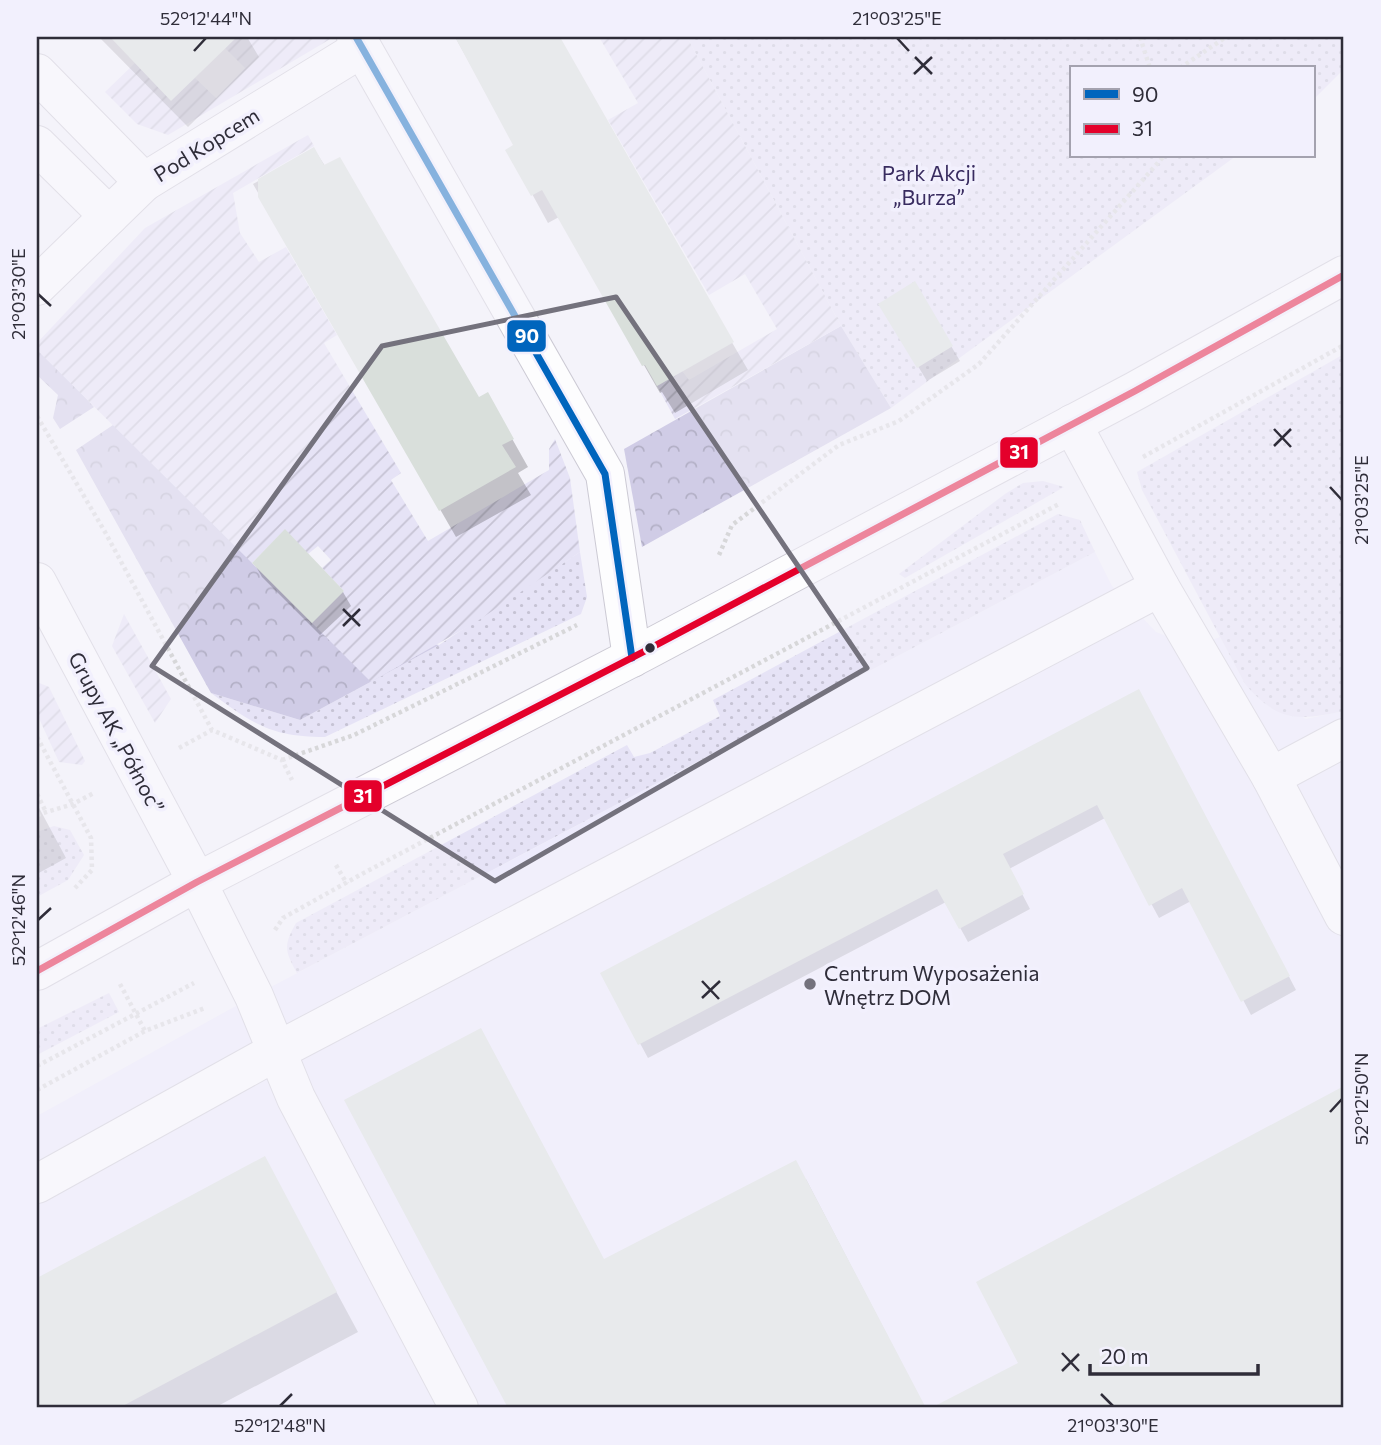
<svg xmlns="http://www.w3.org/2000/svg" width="1381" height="1445" viewBox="0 0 1381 1445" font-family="Commissioner,sans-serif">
<defs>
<pattern id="grass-dots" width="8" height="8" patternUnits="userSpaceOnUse" patternTransform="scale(1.75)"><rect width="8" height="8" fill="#e6e3f6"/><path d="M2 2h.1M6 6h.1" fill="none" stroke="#c6c3d4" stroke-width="1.8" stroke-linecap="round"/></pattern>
<pattern id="forest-crowns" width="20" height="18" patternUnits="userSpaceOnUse" patternTransform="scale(1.75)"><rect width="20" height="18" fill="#d0cce6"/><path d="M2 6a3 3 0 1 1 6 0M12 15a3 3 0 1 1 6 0" fill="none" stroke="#b3b0c6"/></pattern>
<pattern id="garden-furrows" width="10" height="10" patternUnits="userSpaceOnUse" patternTransform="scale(1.75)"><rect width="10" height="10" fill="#e6e3f6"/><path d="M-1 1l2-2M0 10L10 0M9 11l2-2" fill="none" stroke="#c6c3d4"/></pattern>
</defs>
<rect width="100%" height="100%" fill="#f4f3fa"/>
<!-- built -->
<polygon fill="#edebfc" points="1095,552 1112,586 1156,632 1193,647 1220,637 1245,684 1306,719 1344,711 1344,1408 37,1408 37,1116 254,996"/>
<!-- grass -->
<g fill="url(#grass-dots)">
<polygon points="687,37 1344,37 1344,69 1313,100 1313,68 1071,68 1071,156 1236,156 891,408 841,326"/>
<path d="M1344,354v357c-47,10 -66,11 -99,-27l-103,-194 -5,-18z"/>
<polygon points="1043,481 1064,487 905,578 899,574 1005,494 1023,483"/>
<path d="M1058,514l22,6 15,32 -798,421c-12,-22 -14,-27 -1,-50l331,-178 7,12 16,-4 70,-37 -7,-16z"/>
<path d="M580,552l7,45 -6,17 -256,123c-54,0 -72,-13 -114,-44l89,27 139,-75z"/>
<polygon points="54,826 70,830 84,855 68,880 37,897 37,832"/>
<polygon points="109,993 119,1012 37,1055 37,1029"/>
</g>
<!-- forest -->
<g fill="url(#forest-crowns)">
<polygon points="841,326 891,408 642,547 624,449"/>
<polygon points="37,345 94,407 60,429 53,418 58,395 37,375"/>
<polygon points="138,420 248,514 252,563 312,623 439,645 300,720 211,693 76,450 113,425"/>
</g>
<!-- garden -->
<g fill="url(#garden-furrows)">
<polygon points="235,37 332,38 168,135 137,124 105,92 135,63 171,100 195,78 216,98 245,68 224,47"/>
<polygon points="599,37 687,37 841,326 675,419 657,386 682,371 689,380 777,329 745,274 709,295 608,120 638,103"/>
<polygon points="308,135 314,146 233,193 240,233 259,262 286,247 337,335 324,343 401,473 391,480 428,541 549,470 549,449 555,439 570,478 580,552 476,622 371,682 312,623 344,591 322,568 331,560 318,546 308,554 285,530 252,563 37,350 37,343 145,228"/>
<polygon points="124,614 171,699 155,723 112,646"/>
<polygon points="37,682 49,687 85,761 82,765 59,762 37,714"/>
</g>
<!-- shadow -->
<g fill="#0003">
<polygon points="99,37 247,37 259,57 188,127"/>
<polygon points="455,37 555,37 748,370 675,413 662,392 660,393 559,217 548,223 508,150 516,146"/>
<polygon points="314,149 478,399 487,394 528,467 518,473 531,495 456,537 253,184"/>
<polygon points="914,284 960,361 927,381 880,304"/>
<polygon points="285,532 343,592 351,606 320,635 262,577 254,563"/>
<polygon points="1146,705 1296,990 1251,1015 1191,901 1159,918 1105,818 1009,869 1030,909 968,942 946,902 648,1058 602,973"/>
<polygon points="37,804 66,858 37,874"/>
<polygon points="1342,1089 1344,1408 934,1408 1020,1363"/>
<polygon points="347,1101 604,1261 806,1179 925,1408 510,1408"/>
<polygon points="264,1158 358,1332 214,1408 37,1408 37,1280"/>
</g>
<!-- building -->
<g fill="#d9dfdb">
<polygon points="110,37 237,37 171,101"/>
<polygon points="455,37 560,37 734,342 657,386 645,365 642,366 542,190 531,196 505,150 513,145"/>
<polygon points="314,147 324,165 340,157 479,397 488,392 514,439 502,445 516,467 439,511 258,197 258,179"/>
<polygon points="915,281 953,346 917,368 878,304"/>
<polygon points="285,529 344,591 312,623 252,563"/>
<polygon points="1139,689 1290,976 1241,1002 1182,888 1149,906 1097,805 1003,854 1024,894 959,929 937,889 638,1045 600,973"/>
<polygon points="481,1028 604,1259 796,1160 926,1408 508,1408 344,1100"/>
<polygon points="1344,1086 1344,1408 931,1408 1018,1363 976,1282"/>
<polygon points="265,1156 337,1292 119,1408 37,1408 37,1278"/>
</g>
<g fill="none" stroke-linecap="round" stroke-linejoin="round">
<!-- minor casing -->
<g stroke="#cccad4" stroke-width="40">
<g id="minor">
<polyline points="356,37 605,474 632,658"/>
<polyline points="37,73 144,182 362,48"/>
<polyline points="37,145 109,216"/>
<polyline points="37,286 144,182"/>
<polyline points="1072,424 1160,587"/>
<polyline points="37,582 197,882 254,996 296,1098 459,1408"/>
<polyline points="1271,777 1344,738"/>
<polyline points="37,971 197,882 643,652 1135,391 1344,275"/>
<polyline points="37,1184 277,1051 1160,587 1271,777 1344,916"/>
</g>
</g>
<!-- path -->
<g stroke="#d7d7d9" stroke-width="4.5" stroke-dasharray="3.5 3.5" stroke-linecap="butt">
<polyline points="1140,37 1150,68"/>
<polyline points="1180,68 1226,37"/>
<polyline points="37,416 105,532 212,730 282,760 292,780"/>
<polyline points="1143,457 1344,345"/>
<polyline points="719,555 732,525 839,445 899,421 979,364 1164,156"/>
<polyline points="37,737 91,838 92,870 75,888"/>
<polyline points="179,748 212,730"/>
<polyline points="282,760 354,735 577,625"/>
<polyline points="37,794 45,810"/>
<polyline points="37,815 73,804 94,793"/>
<polyline points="336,865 347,884"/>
<polyline points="275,930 283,918 360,875 1059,504"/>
<polyline points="120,984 145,1031"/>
<polyline points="37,1066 194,983"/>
<polyline points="37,1090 145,1031 205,1008"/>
</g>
<!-- minor -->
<use href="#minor" stroke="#fdfdfe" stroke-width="38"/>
<!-- bus-1 casing -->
<g stroke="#f2f0fd" stroke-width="12">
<polyline id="bus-1" points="356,37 605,474 632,658"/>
</g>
<!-- bus-2 casing -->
<g stroke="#f2f0fd" stroke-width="12">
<polyline id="bus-2" points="37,971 197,882 643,652 1135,391 1344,275"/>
</g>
<!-- bus-1 -->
<use href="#bus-1" stroke="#0065bd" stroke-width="7"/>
<!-- bus-2 -->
<use href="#bus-2" stroke="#e4002b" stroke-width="7"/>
</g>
<!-- marked area -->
<path d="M0 0H1381V1445H0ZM616,297l251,371 -372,213 -343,-215 230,-320z" fill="#f4f3fa" fill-opacity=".55" fill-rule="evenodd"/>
<path fill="none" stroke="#74727d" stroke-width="5" stroke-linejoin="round" d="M616,297l251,371 -372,213 -343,-215 230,-320z"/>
<!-- ticks -->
<path fill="none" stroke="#2f2d39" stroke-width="2.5" d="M897,38l12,13M194,51l12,-13M915,57l17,17M914,74l18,-17M38,294l13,12M1274,429l17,18M1274,446l17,-17M1330,487l12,13M343,609l17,17M343,626l17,-17M38,920l13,-12M702,981l17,18M702,998l18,-17M1330,1112l12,-13M1062,1353l17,18M1062,1371l17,-17M1101,1394l12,12M280,1406l12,-12"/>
<!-- markers -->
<circle fill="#2f2d39" stroke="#f2f0fd" stroke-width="2.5" cx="650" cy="648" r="6"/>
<circle fill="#74727d" stroke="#f2f0fd" stroke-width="2.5" cx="810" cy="984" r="7"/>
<g text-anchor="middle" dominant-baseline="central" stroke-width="7" stroke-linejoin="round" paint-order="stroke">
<!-- street labels -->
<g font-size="21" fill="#2f2d39" stroke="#f2f0fd">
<text transform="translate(206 144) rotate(-32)">Pod Kopcem</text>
<text transform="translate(117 732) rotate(62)">Grupy AK „Północ”</text>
</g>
<!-- park labels -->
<g font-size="21" fill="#392c60" stroke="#f2f0fd">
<text x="929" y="172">Park Akcji<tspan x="929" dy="24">„Burza”</tspan></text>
</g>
<!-- poi labels -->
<g font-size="21" fill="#2f2d39" stroke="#f2f0fd" text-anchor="start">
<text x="824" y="972">Centrum Wyposażenia<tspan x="824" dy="24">Wnętrz DOM</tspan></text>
</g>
</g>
<g stroke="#f2f0fd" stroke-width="2.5">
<rect x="506" y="319" width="41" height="34" rx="7" fill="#0065bd"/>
<rect x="999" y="436" width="40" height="33" rx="7" fill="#e4002b"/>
<rect x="343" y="779" width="40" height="34" rx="7" fill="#e4002b"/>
</g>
<g font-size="19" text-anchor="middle" font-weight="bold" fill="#fff">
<text x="527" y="343">90</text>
<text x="1019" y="459">31</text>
<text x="363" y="803">31</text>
</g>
<!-- border -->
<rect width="1381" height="1445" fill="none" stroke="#f2f0fd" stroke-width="77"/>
<!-- legend -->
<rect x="1070" y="66" width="245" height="91" fill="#f2f0fd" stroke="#a4a2af" stroke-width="2"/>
<rect x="1084" y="89" width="35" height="10" fill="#0065bd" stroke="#a4a2af" stroke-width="2"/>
<text x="1132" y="102" font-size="21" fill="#2f2d39">90</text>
<rect x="1084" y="124" width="35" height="10" fill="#e4002b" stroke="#a4a2af" stroke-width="2"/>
<text x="1132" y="136" font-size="21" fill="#2f2d39">31</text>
<!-- scale -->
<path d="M1090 1364v10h168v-10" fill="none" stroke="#2f2d39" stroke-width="3.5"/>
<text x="1101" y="1364" font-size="21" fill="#2f2d39" stroke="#f2f0fd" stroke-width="5" paint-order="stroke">20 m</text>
<rect x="38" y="38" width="1304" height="1368" fill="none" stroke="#2f2d39" stroke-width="2.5"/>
<g font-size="18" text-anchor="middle" fill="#2f2d39">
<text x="206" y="25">52°12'44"N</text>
<text x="897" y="25">21°03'25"E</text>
<text transform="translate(19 294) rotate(-90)" y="6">21°03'30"E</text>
<text transform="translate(1362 500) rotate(-90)" y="6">21°03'25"E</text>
<text transform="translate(19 920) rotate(-90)" y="6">52°12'46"N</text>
<text transform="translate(1362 1099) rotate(-90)" y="6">52°12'50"N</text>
<text x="280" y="1432">52°12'48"N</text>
<text x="1113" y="1432">21°03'30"E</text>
</g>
</svg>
